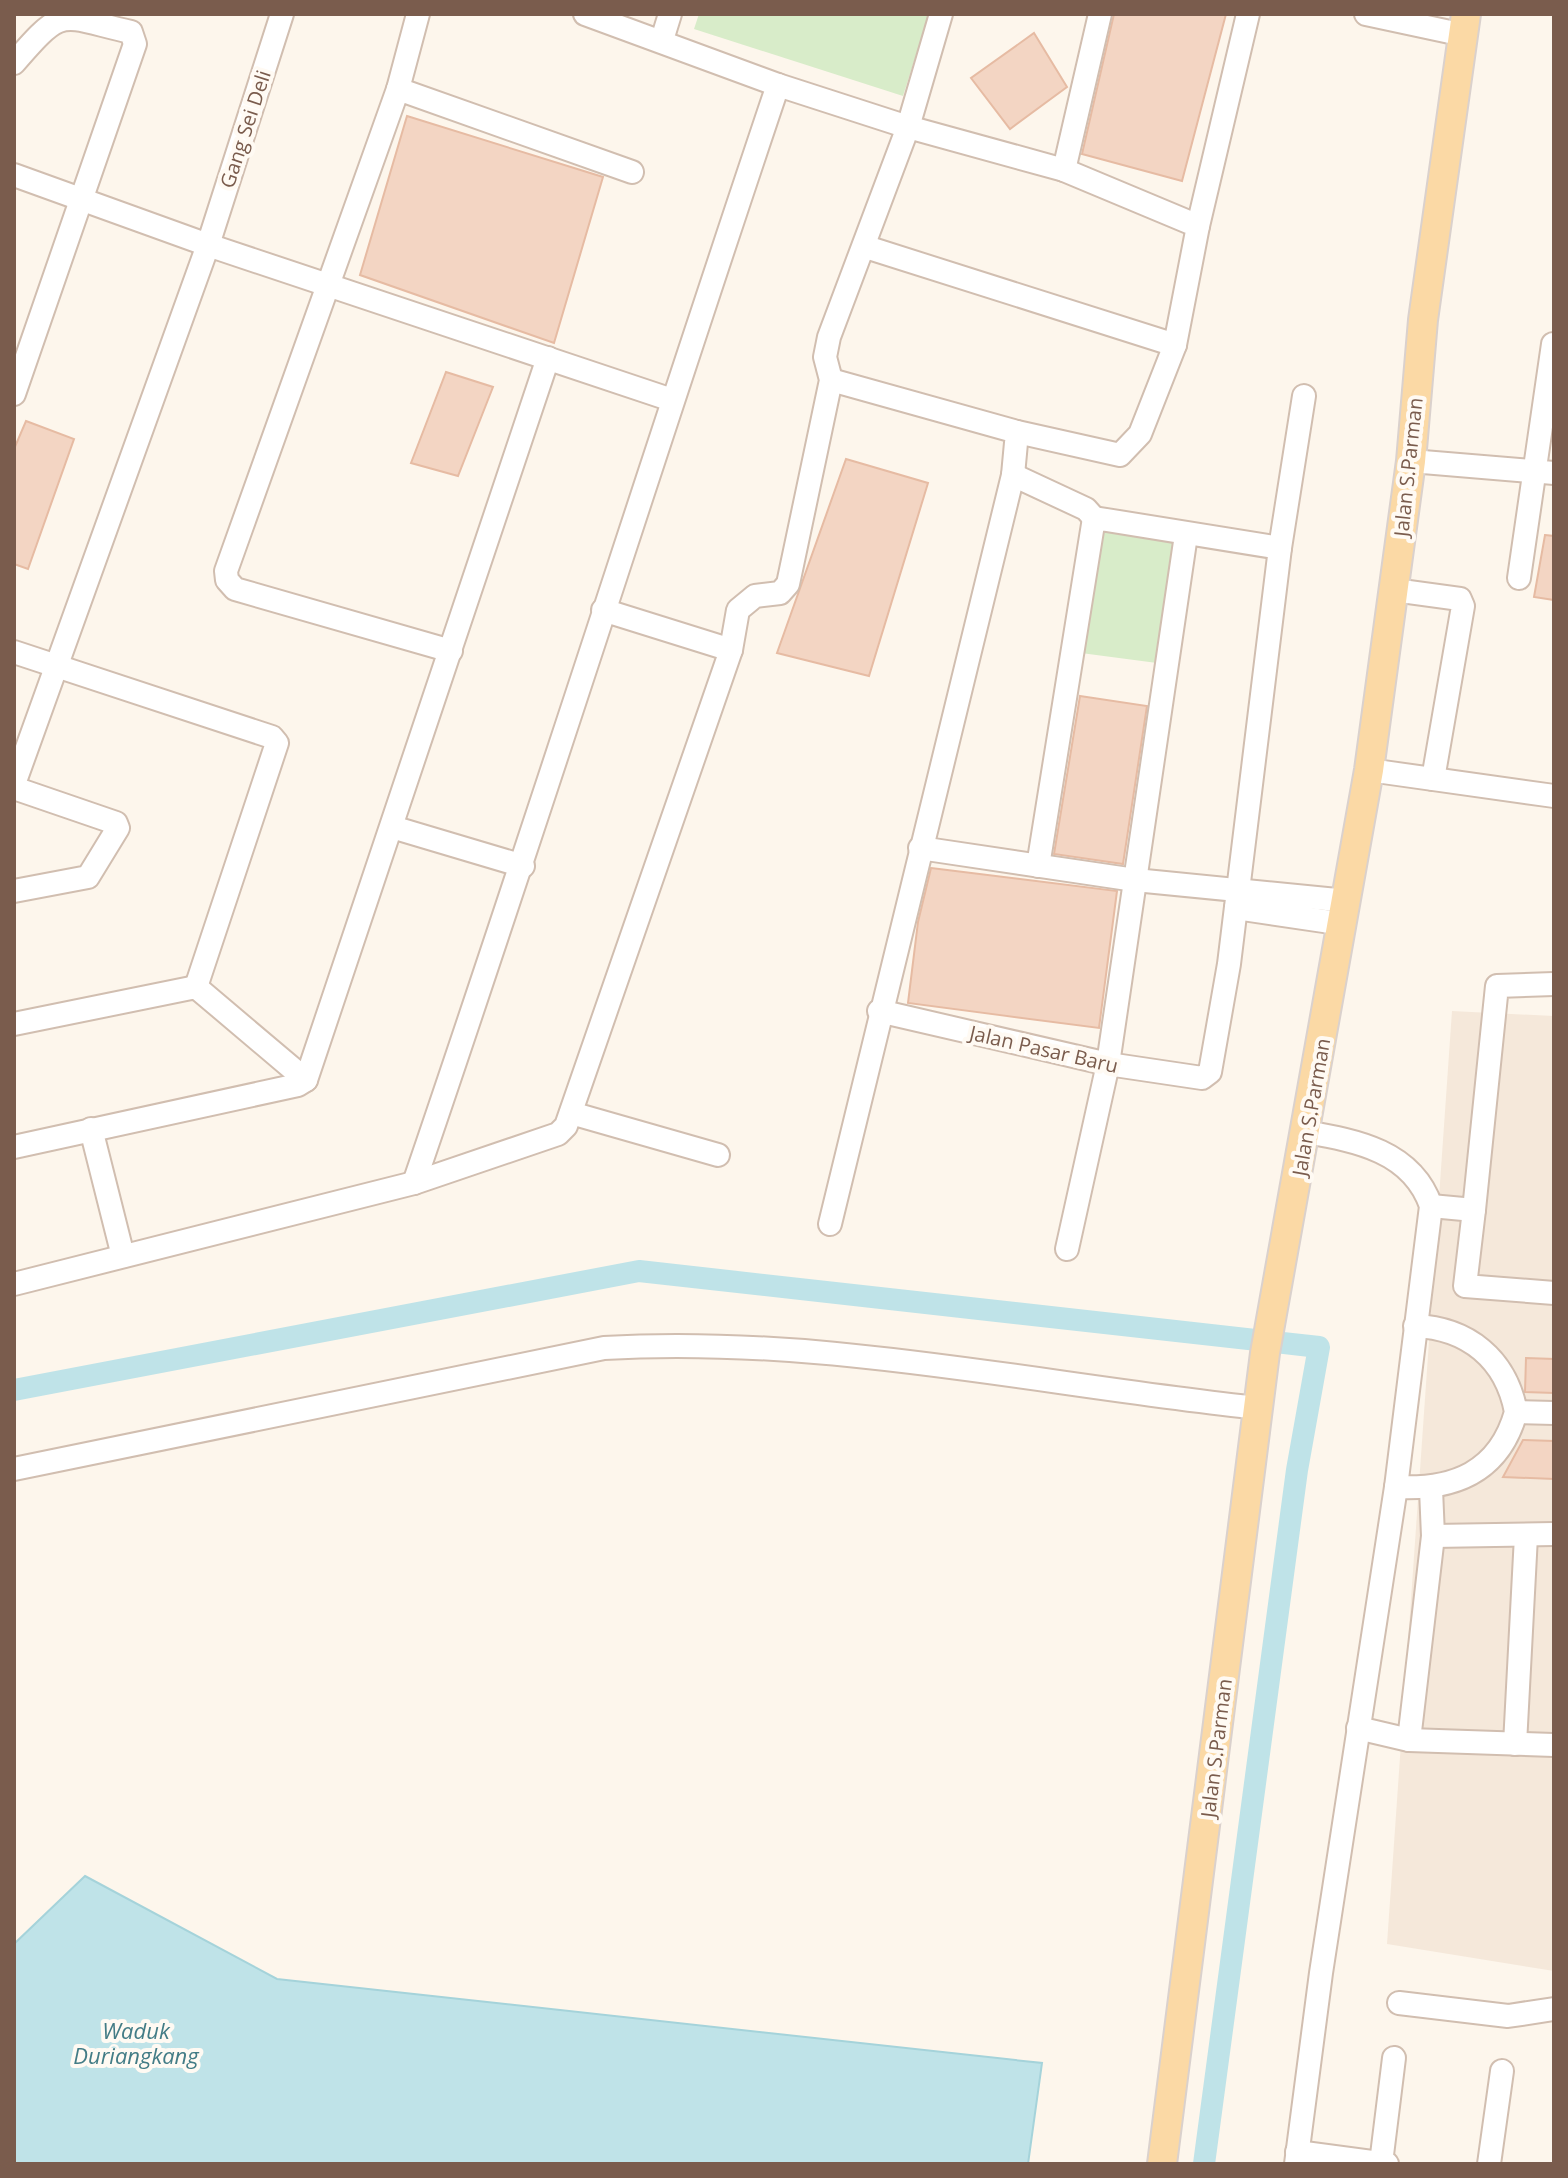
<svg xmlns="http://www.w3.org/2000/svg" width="1568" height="2178" viewBox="0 0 1568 2178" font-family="'Open Sans',sans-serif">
<rect width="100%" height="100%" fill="#fdf6ec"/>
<!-- residential -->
<polygon fill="#f5e8da" points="1452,1011 1554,1016 1554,1971 1387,1944"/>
<!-- green -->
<g fill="#d8ecc9">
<polygon points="699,14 929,14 903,96 694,29"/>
<polygon points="1098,524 1177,538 1157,663 1081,653"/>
</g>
<!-- water -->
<polygon fill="#bfe3e8" stroke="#a5d3da" stroke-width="2" points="85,1876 277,1979 1042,2063 1028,2164 14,2164 14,1944"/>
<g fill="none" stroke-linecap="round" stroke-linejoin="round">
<!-- canal -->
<polyline stroke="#bfe3e8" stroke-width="22" points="14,1390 639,1271 1319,1347 1297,1470 1204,2164"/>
</g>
<!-- building -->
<g fill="#f3d5c3" stroke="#e6bba3" stroke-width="2">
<polygon points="1114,14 1226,14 1182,181 1082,154"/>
<polygon points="1034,33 1067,87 1010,129 971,78"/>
<polygon points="407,116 603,177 554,343 360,275"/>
<polygon points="446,372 493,387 458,476 411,463"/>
<polygon points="26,421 74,439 28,569 14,564 14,449"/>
<polygon points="846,459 928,483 869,676 777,653"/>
<polygon points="1545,535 1554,536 1554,600 1534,597"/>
<polygon points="1080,696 1147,706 1123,864 1054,854"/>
<polygon points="931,868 1117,891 1099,1028 908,1003 918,922"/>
<polygon points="1526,1358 1554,1359 1554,1393 1525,1392"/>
<polygon points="1523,1440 1554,1441 1554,1479 1503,1477"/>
</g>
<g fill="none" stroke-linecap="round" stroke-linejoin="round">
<!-- minor casing -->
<g stroke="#d1beb0" stroke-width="26">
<g id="minor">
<polyline points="418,14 398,89 226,571 227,580 235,589 451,651"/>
<polyline points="585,14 778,85 908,127 1064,170 1198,226 1175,345 1140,434 1120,455 1017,432"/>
<polyline points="1366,14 1464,35"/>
<polyline points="662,40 670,14"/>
<path d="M14,63c51,-59 45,-47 117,-31l4,12 -121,350"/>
<polyline points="398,89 632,172"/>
<polyline points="1064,170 1100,14"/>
<polyline points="14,175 208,245 672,400"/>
<polyline points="1198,226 1248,14"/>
<polyline points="866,247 1175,345"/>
<polyline points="1411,461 1554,473"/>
<polyline points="1013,475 1086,509 1094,518"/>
<polyline points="1519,578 1553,344"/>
<polyline points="1394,590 1460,599 1463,606 1433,779"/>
<polyline points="603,610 731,650"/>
<polyline points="14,652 272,737 277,743 196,987"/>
<polyline points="1369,770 1554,796"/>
<polyline points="14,784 208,245 282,14"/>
<polyline points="14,788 116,823 118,828 88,877 14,891"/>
<polyline points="392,827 523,866"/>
<polyline points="920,848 1135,880 1347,901"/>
<polyline points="1038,866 1094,518 1280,548"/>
<polyline points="1236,908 1344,924"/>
<polyline points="879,1011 1108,1064 1202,1078 1210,1072 1229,964 1280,548 1304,396"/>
<polyline points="14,1024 196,987 306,1080"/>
<polyline points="571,1113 718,1155"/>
<polyline points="91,1129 123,1256"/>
<polyline points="14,1147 298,1085 306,1080 548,358"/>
<path d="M414,1183c125,-365 241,-733 364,-1098"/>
<polyline points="1431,1206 1474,1210 1497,986 1554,984"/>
<polyline points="1474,1210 1465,1286 1554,1293"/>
<polyline points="830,1224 1013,475 1017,432 831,380"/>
<polyline points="1067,1249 1108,1064 1186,535"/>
<polyline points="14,1284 414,1183 558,1134 566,1126 731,650 738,610 755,596 780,593 788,584 831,380 825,357 829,337 908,127 941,14"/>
<polyline points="1516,1412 1554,1413"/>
<path d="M14,1469l590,-121c220,-13 436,37 655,60"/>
<path d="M1396,1487c57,3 103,-14 120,-75 -10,-53 -48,-84 -101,-86"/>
<polyline points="1433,1536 1554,1534"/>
<polyline points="1358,1728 1409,1740 1554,1745"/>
<polyline points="1409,1740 1433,1536 1431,1489"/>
<polyline points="1515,1744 1526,1536"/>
<polyline points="1399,2003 1508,2016 1554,2009"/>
<polyline points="1297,2152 1387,2164"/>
<polyline points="1381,2163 1394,2058"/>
<path d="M1296,2164l25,-191 75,-486 35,-281c-19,-55 -74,-65 -125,-74"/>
<polyline points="1489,2164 1502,2071"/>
</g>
</g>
<!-- major casing -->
<g stroke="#dad1cd" stroke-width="32">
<polyline id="major" points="1162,2164 1265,1353 1369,770 1411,461 1423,320 1466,14"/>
</g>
<!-- minor -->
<use href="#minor" stroke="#fff" stroke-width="22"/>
<!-- major -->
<use href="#major" stroke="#fbd9a5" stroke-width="28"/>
</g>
<g text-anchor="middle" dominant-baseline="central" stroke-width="8" stroke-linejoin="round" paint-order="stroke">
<!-- street labels -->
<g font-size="20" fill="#7a5c4d" stroke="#fffaf3">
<text transform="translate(245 129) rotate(-72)">Gang Sei Deli</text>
<text transform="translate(1408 467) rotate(-84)">Jalan S.Parman</text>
<text transform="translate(1044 1049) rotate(13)">Jalan Pasar Baru</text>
<text transform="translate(1311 1107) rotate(-80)">Jalan S.Parman</text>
<text transform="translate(1216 1748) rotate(-83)">Jalan S.Parman</text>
</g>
<!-- water labels -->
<g font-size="22" font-style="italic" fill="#437c86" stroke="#fffaf3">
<text x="136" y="2030">Waduk<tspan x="136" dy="25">Duriangkang</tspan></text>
</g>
</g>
<!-- border -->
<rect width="1568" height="2178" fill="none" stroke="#7a5c4d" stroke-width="32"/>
</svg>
